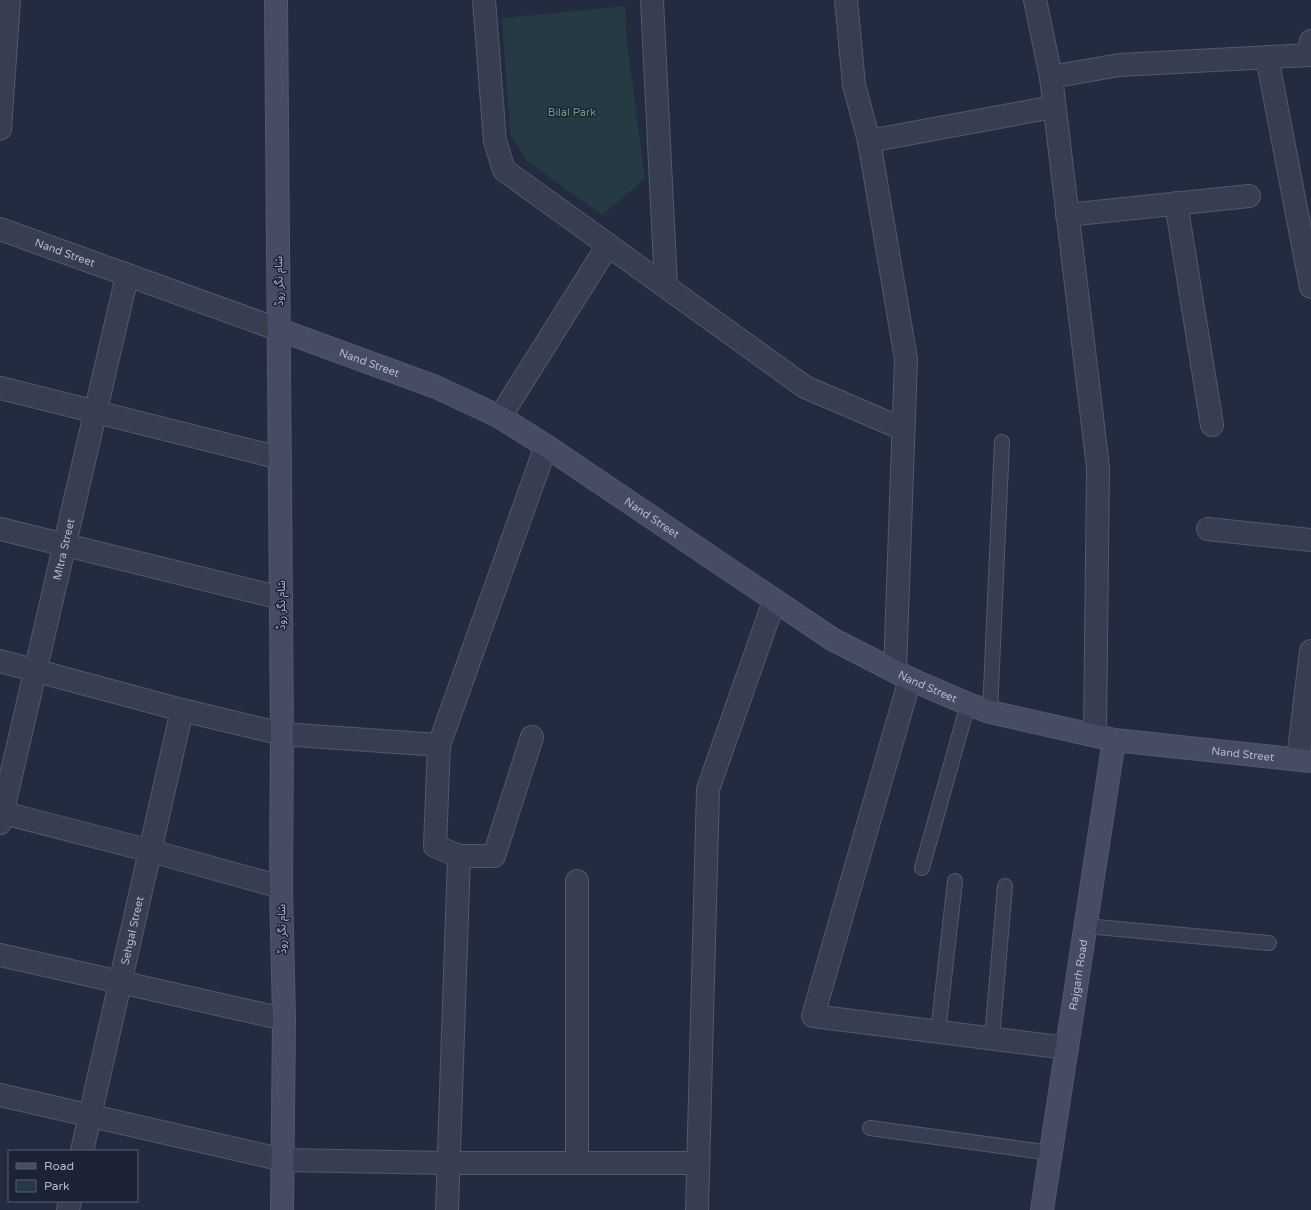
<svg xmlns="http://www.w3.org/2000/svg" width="1311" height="1210" viewBox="0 0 1311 1210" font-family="'Varela Round','Noto Sans Arabic',sans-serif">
<rect width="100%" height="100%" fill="#232b41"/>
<!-- green -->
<polygon fill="#253a42" points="625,6 627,43 645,179 602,215 527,161 510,134 502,18"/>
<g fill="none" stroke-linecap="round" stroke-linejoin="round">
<!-- lane casing -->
<g stroke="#52596b" stroke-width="16">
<g id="lane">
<polyline points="990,712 1002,442"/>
<polyline points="922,868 968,704"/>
<polyline points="1086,926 1269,943"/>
<polyline points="938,1032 955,881"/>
<polyline points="992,1038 1005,886"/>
<polyline points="870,1128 1051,1153"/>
</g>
</g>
<!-- street casing -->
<g stroke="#52596b" stroke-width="24">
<g id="street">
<polyline points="484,0 495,141 504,170 805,387 903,429"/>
<polyline points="652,0 666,286"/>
<polyline points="846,0 854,85 869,141 906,359 895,671"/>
<polyline points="1035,0 1051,77"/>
<polyline points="1267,57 1311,287"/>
<polyline points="0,129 9,0"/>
<polyline points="869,141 1053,107"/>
<polyline points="1176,203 1212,425"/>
<polyline points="1067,215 1249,196"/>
<path id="s1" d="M0,229l280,101"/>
<polyline points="0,388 280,458"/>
<polyline points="500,417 608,245"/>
<polyline points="0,529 281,598"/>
<polyline points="1208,529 1311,540"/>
<polyline points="0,661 182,710 282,734 439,745"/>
<polyline points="910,679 813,1016 1067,1048"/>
<polyline points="1095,735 1098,467 1051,77 1119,65 1309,55 1311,41"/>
<polyline points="1298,759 1311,651"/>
<polyline points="0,812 151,851 281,887"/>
<path id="s2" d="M0,823l127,-547"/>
<polyline points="459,856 435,846 439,745 546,446"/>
<polyline points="577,881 577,1163"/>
<polyline points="0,955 284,1019"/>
<polyline points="0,1095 284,1160 449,1163 698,1163"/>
<path id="s3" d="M82,1151l100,-441"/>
<polyline points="68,1210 70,1201"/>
<polyline points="447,1210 459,856 494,856 532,737"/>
<polyline points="697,1210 708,789 774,601"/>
</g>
</g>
<!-- secondary casing -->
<g stroke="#52596b" stroke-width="24">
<g id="secondary">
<polyline points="276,0 282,734 281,887 284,1019 282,1210"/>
<path id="s4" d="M280,330l156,57 64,30 46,29 286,193 78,40 58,25 22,8 124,28 197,21"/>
<path id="s5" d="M1042,1210l72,-470"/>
</g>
</g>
<!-- lane -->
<use href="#lane" stroke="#373e51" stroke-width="14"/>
<!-- street -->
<use href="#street" stroke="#373e51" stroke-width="22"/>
<!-- secondary -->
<use href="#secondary" stroke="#454c64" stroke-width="22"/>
</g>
<g text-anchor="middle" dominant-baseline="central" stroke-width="3" stroke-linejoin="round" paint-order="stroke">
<!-- park labels -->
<g font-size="11" fill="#699e7d" stroke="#1c2336">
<text x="572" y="112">Bilal Park</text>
</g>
<!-- street labels -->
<g font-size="11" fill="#b3b9cb" stroke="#1c2336">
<text stroke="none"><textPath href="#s1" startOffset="69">Nand Street</textPath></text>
<text transform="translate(279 281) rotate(-91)">شام نگر روڈ</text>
<text stroke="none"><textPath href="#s4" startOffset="95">Nand Street</textPath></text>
<text stroke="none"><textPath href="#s4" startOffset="419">Nand Street</textPath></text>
<text stroke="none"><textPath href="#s2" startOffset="281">MItra Street</textPath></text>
<text transform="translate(281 605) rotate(-90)">شام نگر روڈ</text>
<text stroke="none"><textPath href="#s4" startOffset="743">Nand Street</textPath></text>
<text stroke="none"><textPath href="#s4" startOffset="1067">Nand Street</textPath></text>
<text transform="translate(282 929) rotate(-91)">شام نگر روڈ</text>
<text stroke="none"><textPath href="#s3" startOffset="226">Sehgal Street</textPath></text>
<text stroke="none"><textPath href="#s5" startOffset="238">Rajgarh Road</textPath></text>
</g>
</g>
<!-- legend -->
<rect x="8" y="1150" width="130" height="52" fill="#1c2336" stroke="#585f72"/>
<rect x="16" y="1163" width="20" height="6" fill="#454c64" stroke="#585f72"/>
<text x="44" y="1170" font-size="12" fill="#b3b9cb">Road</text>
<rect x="16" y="1180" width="20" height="12" fill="#253a42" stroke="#585f72"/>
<text x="44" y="1190" font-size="12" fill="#b3b9cb">Park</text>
</svg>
